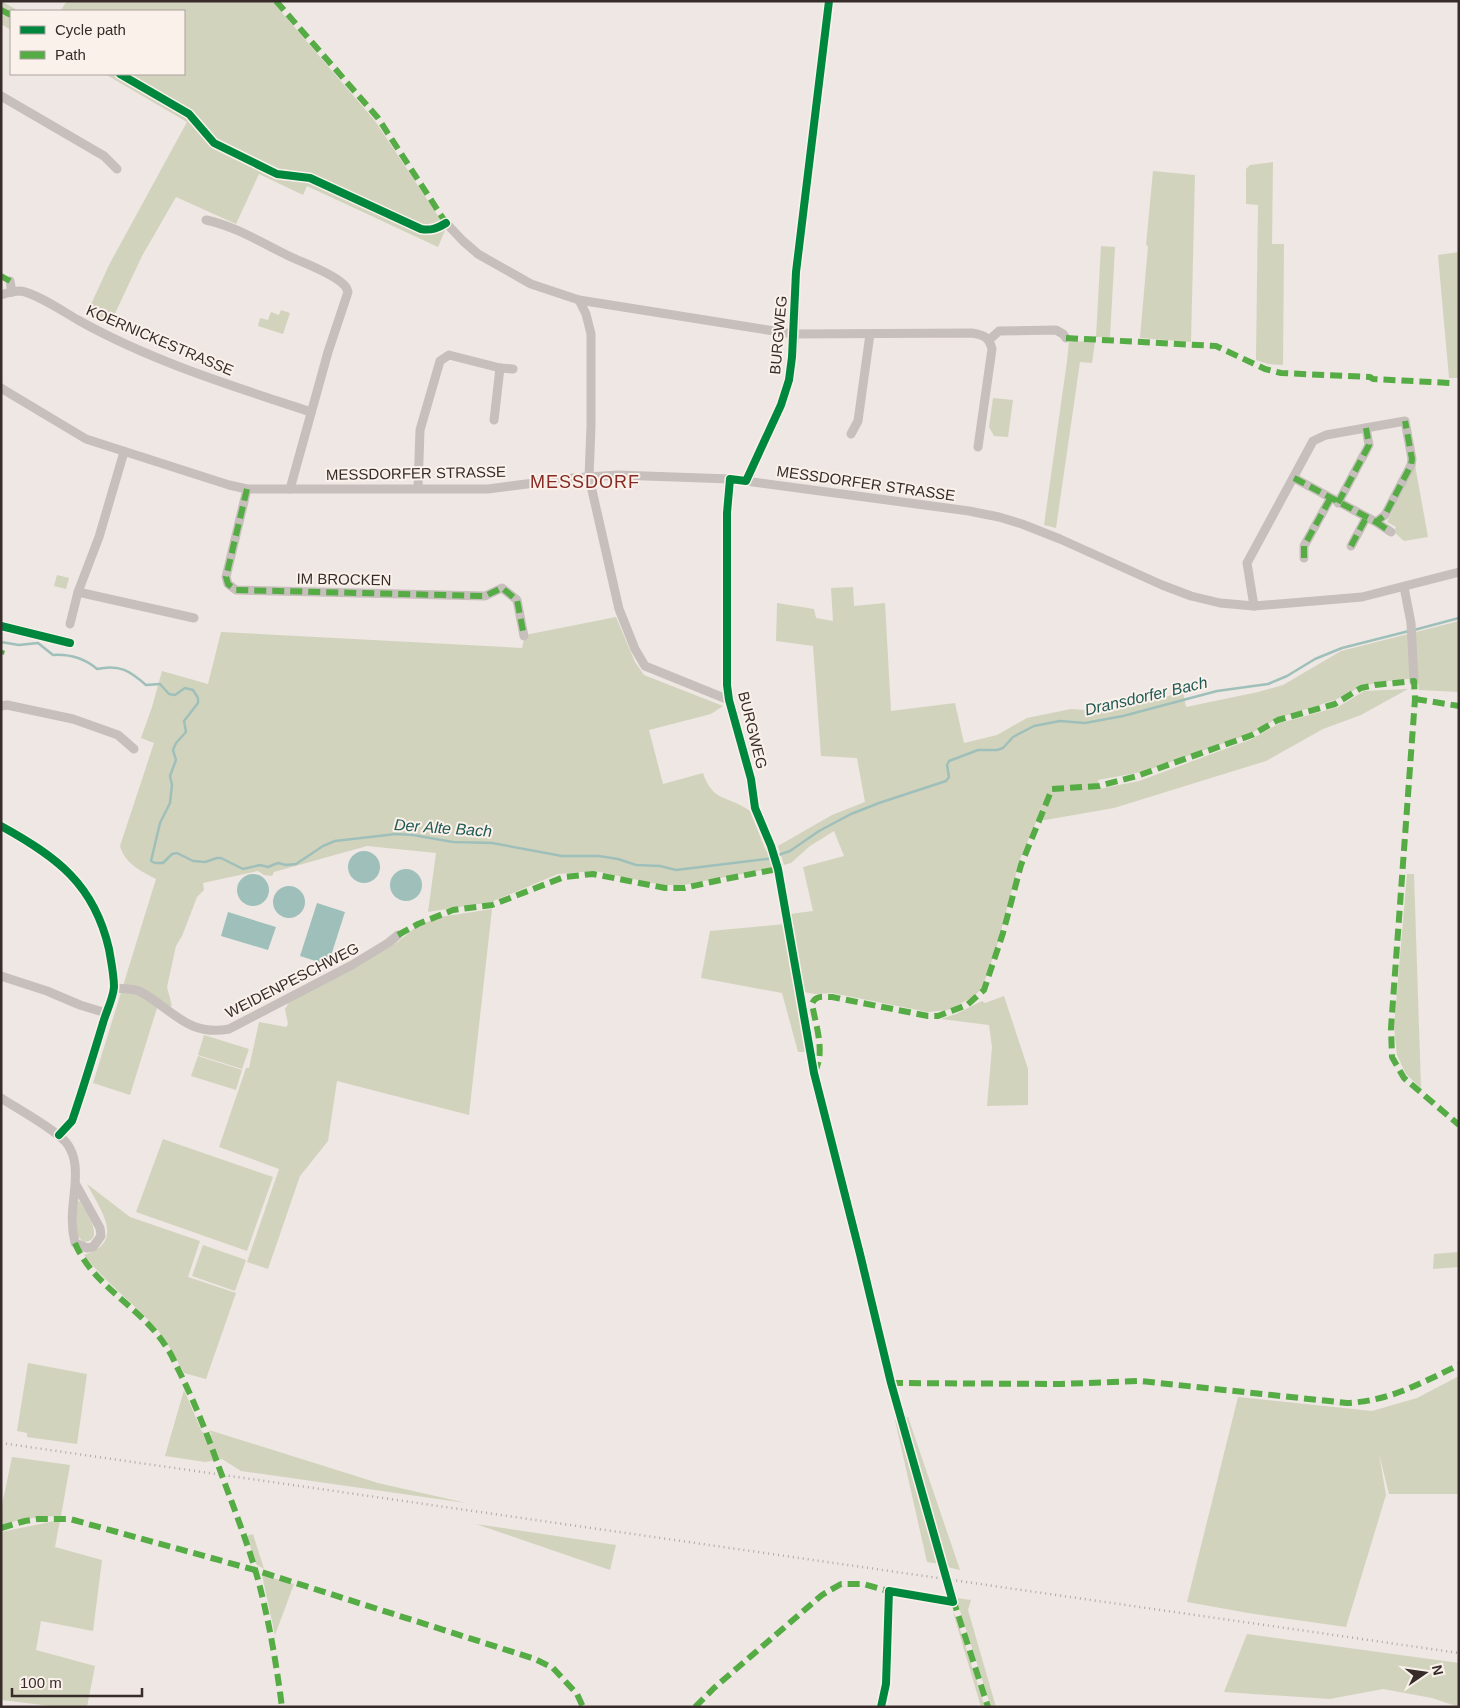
<svg xmlns="http://www.w3.org/2000/svg" width="1460" height="1708" viewBox="0 0 1460 1708" font-family="Helvetica,sans-serif">
<rect width="100%" height="100%" fill="#eee7e3"/>
<!-- green -->
<g fill="#d2d3bd">
<polygon points="1,1 19,11 11,11 11,30 1,24"/>
<polygon points="67,1 272,1 375,121 446,228 438,247 307,186 303,195 259,174 236,224 176,197 142,256 111,322 88,311 109,265 187,122 105,74 184,74 184,11 60,11"/>
<polygon points="1273,162 1272,244 1284,244 1283,365 1268,364 1256,360 1258,205 1246,204 1246,169 1250,165"/>
<polygon points="1153,171 1195,175 1191,342 1140,338 1148,246 1146,245"/>
<polygon points="1101,246 1115,247 1110,337 1096,337"/>
<polygon points="1459,252 1459,378 1449,378 1438,255"/>
<polygon points="281,310 290,313 283,334 258,326 260,318 268,320 271,312 279,315"/>
<polygon points="1069,341 1095,342 1092,363 1080,362 1056,528 1044,525 1067,361"/>
<polygon points="993,398 1013,400 1008,437 994,436 989,427"/>
<polygon points="1415,465 1428,537 1404,541 1394,532 1396,527 1387,522"/>
<polygon points="57,575 69,578 66,589 54,586"/>
<polygon points="853,587 854,606 885,603 891,711 955,703 964,743 997,735 1027,718 1071,709 1100,711 1146,702 1183,692 1186,707 1258,692 1283,685 1341,651 1459,621 1459,692 1419,690 1417,678 1380,682 1360,687 1335,700 1278,718 1250,734 1142,772 1098,780 1099,789 1139,781 1252,739 1280,723 1338,707 1364,691 1408,689 1361,715 1323,729 1266,761 1114,808 1045,820 1037,820 1020,859 997,946 985,980 981,990 971,998 948,1010 928,1012 832,993 815,994 804,992 790,914 813,911 803,867 844,856 834,831 810,846 791,863 784,865 778,846 832,815 865,802 857,758 821,756 813,646 776,641 777,603 814,609 816,618 833,621 831,588"/>
<path d="M616,617l19,45 9,13 79,31 -12,8 -62,16 14,54 40,-11c10,30 25,22 47,38l16,40 4,-1 3,18 -90,17h-21l-67,-14 -37,3 -67,28 -63,10 8,-59 -69,-7 -93,26 -2,4 -8,-1 -6,-4 -55,12 1,7 -7,7 -15,39 -6,10 -9,41 5,19 -15,2 -27,87 -37,-12 63,-204c-15,-8 -31,-15 -36,-33l34,-103 -13,-5 11,-31 10,-36 46,13 13,-52 301,16 3,-13z"/>
<polygon points="1407,874 1414,874 1421,1088 1406,1074 1397,1055 1394,1027"/>
<polygon points="492,909 469,1115 337,1081 328,1141 300,1176 268,1269 247,1262 279,1169 219,1147 246,1068 249,1068 259,1022 286,1027 288,1024 285,1009 290,1001 357,966 399,941 417,926 440,917"/>
<polygon points="785,924 807,1052 798,1052 782,993 701,978 710,931"/>
<polygon points="1004,996 1028,1069 1028,1105 987,1106 992,1047 989,1025 941,1019 956,1014 982,1001 985,1003"/>
<polygon points="204,1035 249,1049 242,1069 198,1055"/>
<polygon points="198,1056 242,1070 236,1090 191,1076"/>
<polygon points="163,1139 273,1177 247,1251 136,1212"/>
<path d="M87,1184l43,33 70,24 -12,36 48,16 -30,86 -22,-6c-9,-16 -17,-33 -29,-46 -23,-25 -50,-45 -71,-72 42,-13 17,-44 3,-71z"/>
<path d="M78,1201l2,1c6,11 27,39 3,40l-6,-7 -1,-32z"/>
<polygon points="203,1245 246,1260 235,1291 192,1276"/>
<polygon points="1459,1252 1459,1267 1433,1269 1434,1254"/>
<polygon points="28,1363 87,1374 77,1444 27,1437 27,1433 17,1431"/>
<polygon points="1459,1376 1459,1494 1389,1494 1379,1454 1386,1495 1346,1627 1254,1614 1187,1602 1238,1397 1372,1411 1417,1398"/>
<polygon points="184,1390 202,1432 212,1435 209,1430 378,1483 466,1503 241,1471 222,1459 205,1462 165,1456"/>
<polygon points="908,1417 960,1570 947,1567 903,1418"/>
<polygon points="897,1419 940,1564 927,1562 895,1420"/>
<path d="M12,1457l58,8 -9,51c-21,0 -40,3 -60,9v-15z"/>
<polygon points="60,1520 55,1547 102,1560 93,1631 41,1621 36,1650 95,1666 87,1707 60,1707 1,1700 1,1532"/>
<polygon points="476,1524 616,1545 610,1570"/>
<polygon points="253,1534 264,1569 256,1564 247,1536"/>
<polygon points="262,1575 294,1584 275,1635"/>
<polygon points="956,1598 971,1600 968,1610 996,1707 991,1707"/>
<polygon points="953,1612 956,1617 985,1707 981,1707"/>
<polygon points="1247,1634 1459,1663 1459,1707 1432,1698 1383,1689 1330,1699 1224,1692"/>
</g>
<!-- water -->
<g fill="#9fc0ba">
<circle cx="364" cy="867" r="16"/>
<circle cx="406" cy="885" r="16"/>
<circle cx="253" cy="890" r="16"/>
<circle cx="289" cy="902" r="16"/>
<polygon points="317,903 345,912 328,965 300,956"/>
<polygon points="228,912 276,927 268,950 221,936"/>
</g>
<g fill="none" stroke-linecap="round" stroke-linejoin="round">
<!-- stream -->
<g stroke="#9fc0ba" stroke-width="2.5">
<polyline points="1414,630 1459,618"/>
<path d="M1,642l18,3 19,-2 15,12c17,-1 31,3 44,14 23,-5 33,2 49,16l14,-1 9,10 6,1 10,-7 8,2 5,8v5l-14,18 2,11 -10,11 -3,7 3,10 -6,16 2,9 -2,18 -10,20 -9,38 4,2h8l9,-9 5,-1 16,8 12,1 12,-4h4l22,11 17,-4 8,2 10,-4 8,2 10,-1 27,-18 12,-5 61,-7 17,1 40,7 39,1 70,13h37l19,3 18,6 24,1 16,4 91,-11 23,-8 29,-20 32,-17 28,-11 67,-22 3,-4 -2,-12 2,-4 29,-11h19l6,-2 10,-11 21,-11 26,-5 25,2 38,-7 94,-25 51,-7 19,-8 28,-17 27,-11 67,-17"/>
</g>
<!-- minor -->
<g stroke="#c7bfbc" stroke-width="9">
<polyline points="1,96 104,156 117,169"/>
<path d="M206,220c29,6 58,24 85,37 15,7 38,15 51,26 3,2 5,5 6,9l-20,60 -38,137"/>
<polyline points="446,223 463,241 478,254 531,284 579,300 586,314 591,334 591,426 589,477 619,609 635,649 645,666 729,700"/>
<polyline points="10,281 12,292"/>
<path d="M1,295c6,-2 12,-4 19,-4 14,1 44,21 58,29 73,41 154,66 233,92"/>
<path d="M579,300l214,34 179,-1c12,2 17,4 20,16l-14,98"/>
<polyline points="989,340 999,331 1056,330 1063,334 1066,338"/>
<polyline points="1,388 86,439 229,485 247,489 488,489 573,478 618,475 730,479 969,511 999,517 1022,524 1060,539 1162,585 1191,596 1220,603 1254,606 1362,597 1459,572"/>
<polyline points="494,420 500,368"/>
<polyline points="851,434 858,421 870,334"/>
<polyline points="730,479 727,513 727,685 729,700 751,779 755,808 778,866 787,922"/>
<path d="M746,481c13,-34 36,-66 43,-102 7,-34 6,-72 7,-107"/>
<polyline points="418,488 420,430 440,361 449,355 500,368 513,369"/>
<polyline points="247,489 226,577 228,584 236,590 485,596 502,588 517,600 524,636"/>
<polyline points="1338,503 1369,445 1366,428"/>
<polyline points="1376,522 1391,532"/>
<polyline points="1351,546 1366,518"/>
<polyline points="1304,558 1304,546 1330,499"/>
<polyline points="1404,587 1411,623 1414,681"/>
<polyline points="78,592 194,618"/>
<polyline points="1254,606 1247,563 1313,441 1326,435 1405,421 1412,459 1411,465 1385,515 1376,522 1294,478"/>
<polyline points="70,624 78,592 99,537 124,452"/>
<polyline points="1,706 7,705 73,719 118,735 134,749"/>
<path d="M1,826c56,31 93,58 108,123 2,12 5,26 5,38 -1,12 -8,25 -11,36 -10,33 -20,66 -31,98l-13,14"/>
<polyline points="1,976 47,991 80,1005 106,1013"/>
<path d="M114,988c8,1 20,0 27,4 31,17 47,45 88,37l123,-64 36,-22 10,-8"/>
<path d="M1,1098c15,10 59,34 67,47 8,12 8,26 7,41 -2,20 -5,37 0,57l12,5 6,-1 8,-11 -1,-8 -25,-45"/>
</g>
<!-- rail -->
<polyline stroke="#afa9a6" stroke-width="2.5" stroke-dasharray="1 4" stroke-linecap="butt" points="1,1443 1459,1653"/>
<!-- quiet -->
<g stroke="#55ab44" stroke-width="6" stroke-dasharray="12 6" stroke-linecap="butt">
<polyline points="276,1 378,118 446,223 442,226"/>
<polyline points="1,10 11,15"/>
<polyline points="1,276 10,281"/>
<polyline points="1066,338 1216,346 1265,369 1281,373 1370,377 1373,379 1451,383"/>
<polyline points="1294,478 1376,522 1385,515 1411,465 1412,459 1405,421"/>
<polyline points="247,489 226,577 228,584 236,590 485,596 502,588 517,600 524,636"/>
<polyline points="1338,503 1369,445 1366,428"/>
<polyline points="1376,522 1391,532"/>
<polyline points="1351,546 1366,518"/>
<polyline points="1304,558 1304,546 1330,499"/>
<polyline points="1,654 2,650"/>
<polyline points="1415,699 1459,706"/>
<polyline points="398,935 418,924 453,910 492,905 564,877 593,874 665,888 684,888 725,879 778,869"/>
<path d="M814,1073c12,-19 2,-47 -2,-69 3,-9 11,-7 20,-7l96,19h10l29,-11 17,-15 19,-57 18,-68 31,-76 47,-3 38,-10 115,-41 26,-15 57,-16 26,-16 14,-3 39,-4 1,18 -24,329 1,29 12,21 55,47"/>
<path d="M75,1243c18,44 68,65 92,105 5,7 8,15 12,23 15,30 27,60 38,91 13,36 27,71 38,107 13,45 21,92 27,138"/>
<path d="M891,1383l170,1 79,-3 207,22c43,-2 74,-20 112,-38"/>
<polyline points="1,1528 25,1521 38,1519 70,1519 255,1570 535,1659 553,1668 577,1694 583,1707"/>
<polyline points="953,1599 988,1707"/>
<polyline points="695,1707 714,1688 822,1595 841,1584 863,1584 892,1592"/>
</g>
<!-- cycleway casing -->
<g stroke="#faf1eb" stroke-width="11">
<g id="cycleway">
<polyline points="829,1 796,272 792,357 789,380 781,405 746,481 730,479 727,513 727,685 729,700 751,779 755,808 771,846 778,869 814,1073 860,1254 891,1383 953,1602 889,1591 886,1684 881,1707"/>
<path d="M120,74l69,40 25,29 63,31 33,4 111,51c10,2 17,-1 25,-6"/>
<polyline points="1,626 70,643"/>
<path d="M1,826c56,31 93,58 108,123 2,12 5,26 5,38 -1,12 -8,25 -11,36 -10,33 -20,66 -31,98l-13,14"/>
</g>
</g>
<!-- cycleway -->
<use href="#cycleway" stroke="#00873e" stroke-width="8"/>
</g>
<g text-anchor="middle" dominant-baseline="central" stroke-width="4" stroke-linejoin="round" paint-order="stroke">
<!-- street labels -->
<g font-size="15" fill="#382c2a" stroke="#faf1eb">
<text transform="translate(778 335) rotate(-85)">BURGWEG</text>
<text transform="translate(160 340) rotate(23)">KOERNICKESTRASSE</text>
<text transform="translate(416 473) rotate(-1)">MESSDORFER STRASSE</text>
<text transform="translate(866 483) rotate(8)">MESSDORFER STRASSE</text>
<text transform="translate(344 579) rotate(1)">IM BROCKEN</text>
<text transform="translate(753 730) rotate(76)">BURGWEG</text>
<text transform="translate(292 980) rotate(-27)">WEIDENPESCHWEG</text>
</g>
<!-- water labels -->
<g font-size="16" font-style="italic" fill="#1f5a54" stroke="#faf1eb">
<text transform="translate(1146 696) rotate(-13)">Dransdorfer Bach</text>
<text transform="translate(443 828) rotate(4)">Der Alte Bach</text>
</g>
<!-- quarter labels -->
<g font-size="18" letter-spacing="1" fill="#872a23" stroke="#faf1eb">
<text x="585" y="482">MESSDORF</text>
</g>
</g>
<!-- border -->
<rect width="1460" height="1708" fill="none" stroke="#382c2a" stroke-width="5"/>
<!-- legend -->
<rect x="10" y="10" width="175" height="65" fill="#faf1eb" stroke="#aca29e"/>
<rect x="20" y="26" width="25" height="8" fill="#00873e" stroke="#aca29e"/>
<text x="55" y="35" font-size="15" fill="#382c2a">Cycle path</text>
<rect x="20" y="51" width="25" height="8" fill="#55ab44" stroke="#aca29e"/>
<text x="55" y="60" font-size="15" fill="#382c2a">Path</text>
<!-- north arrow -->
<g transform="translate(1425 1673) rotate(77)" stroke="#faf1eb" stroke-width="4" paint-order="stroke">
<path d="M0-4L9 19L0 12L-9 19Z" fill="#382c2a"/>
<text y="-8" font-size="14" font-weight="bold" text-anchor="middle" fill="#382c2a">N</text>
</g>
<!-- scale -->
<path d="M12 1688v8h130v-8" fill="none" stroke="#382c2a" stroke-width="2.5"/>
<text x="20" y="1688" font-size="15" fill="#382c2a" stroke="#faf1eb" stroke-width="4" paint-order="stroke">100 m</text>
</svg>
